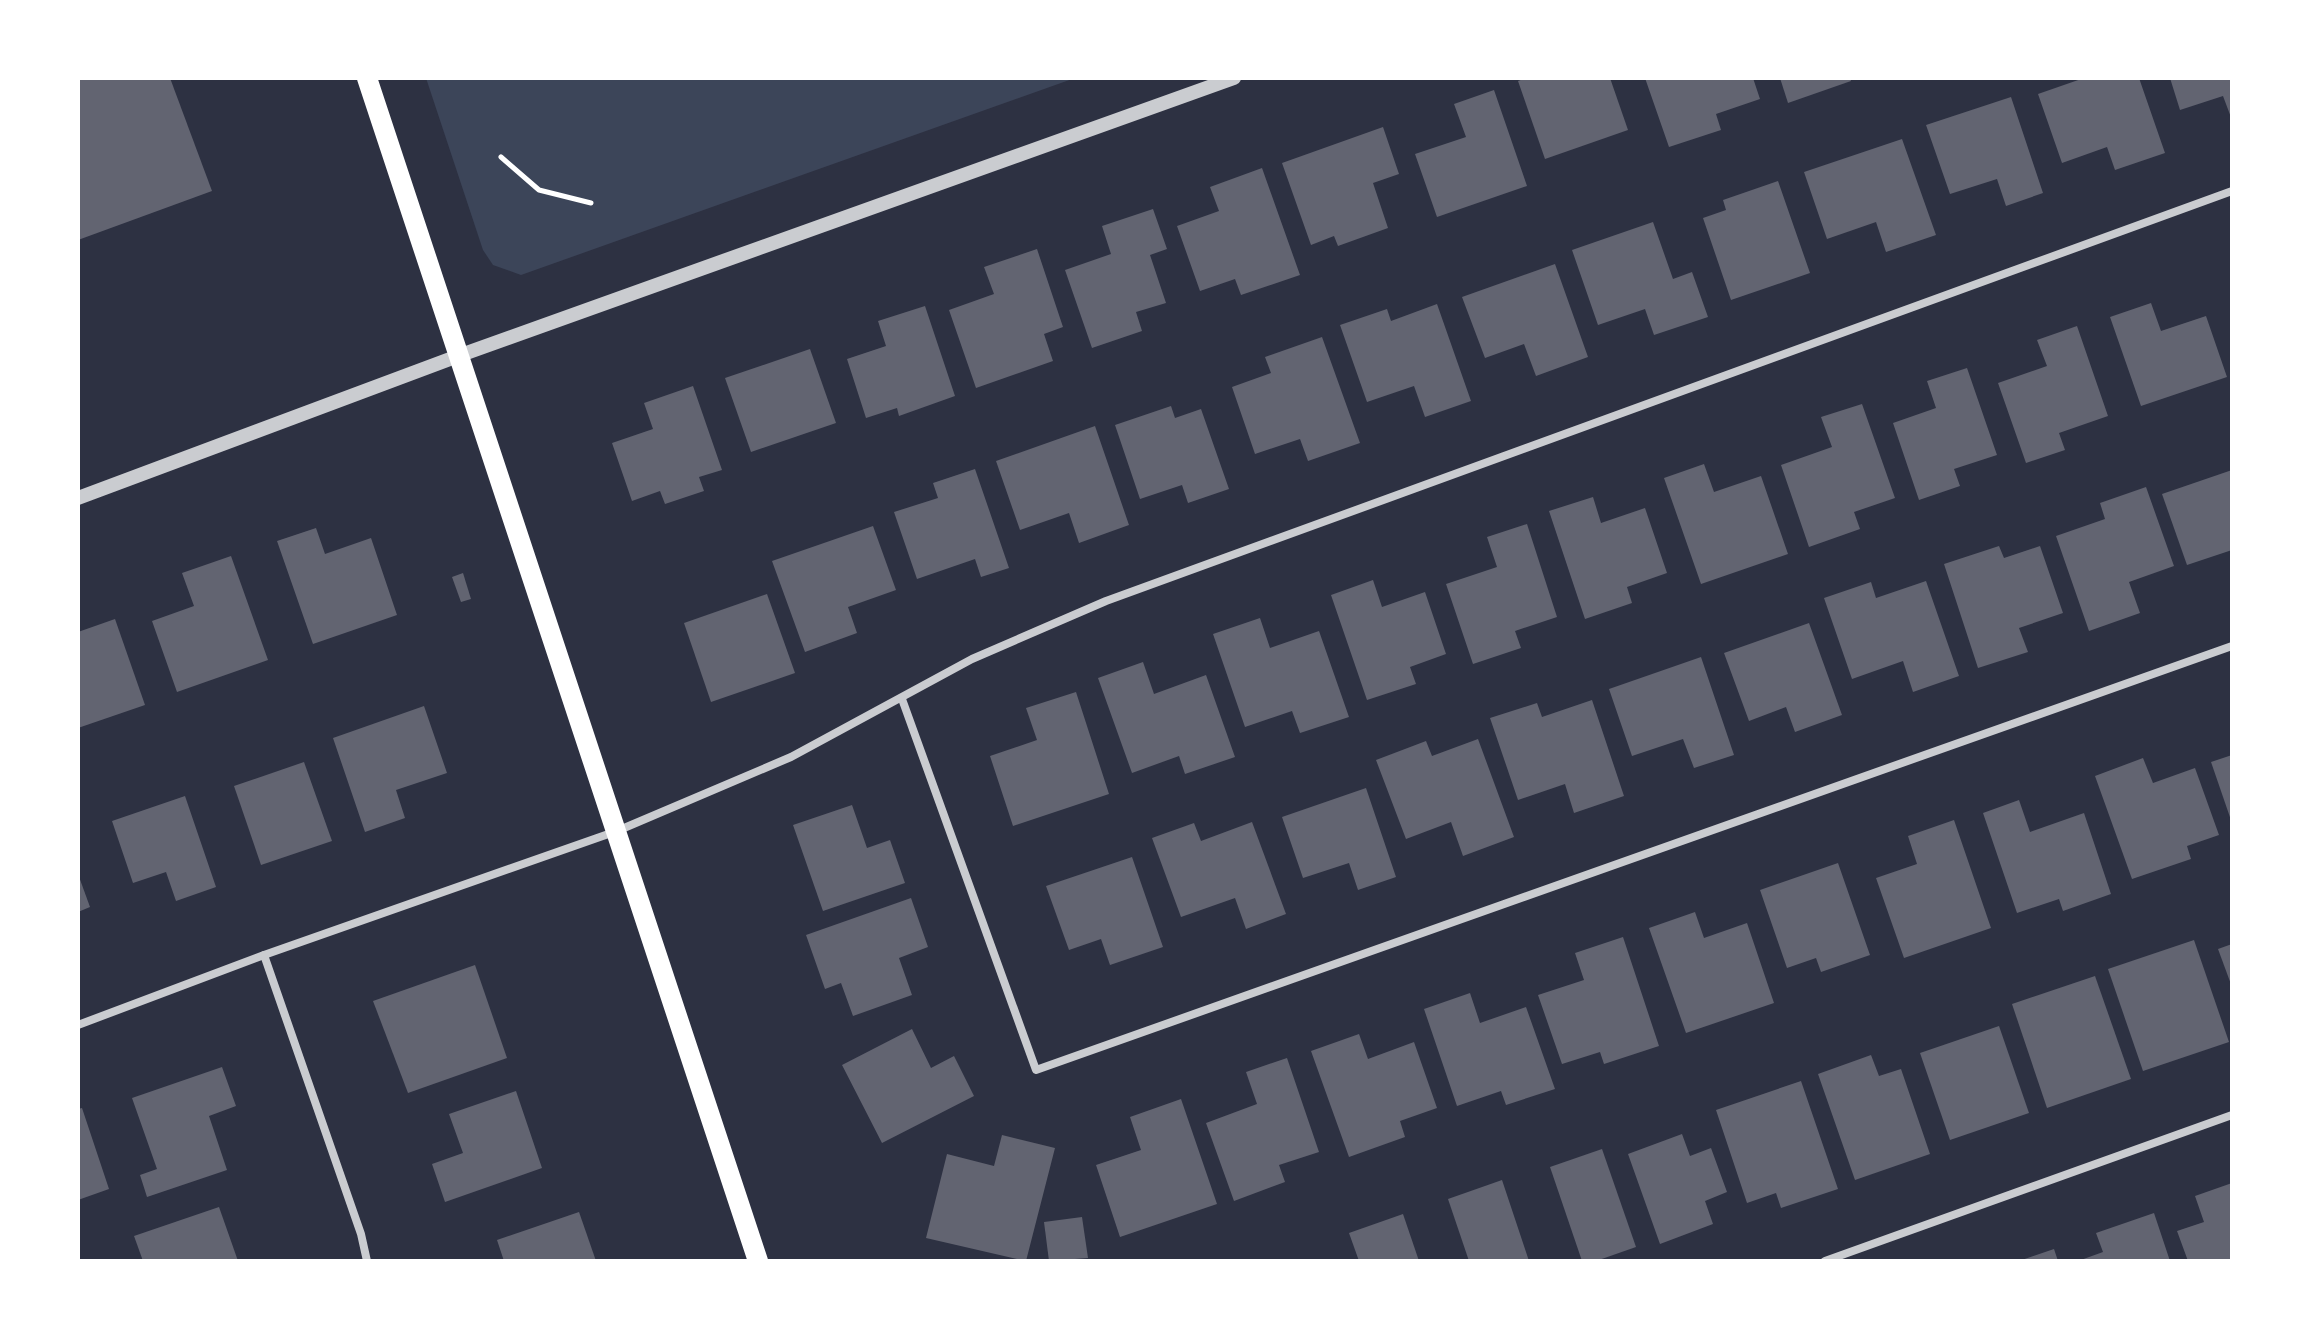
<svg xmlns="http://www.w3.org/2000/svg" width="2310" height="1339" viewBox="0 0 2310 1339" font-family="Poppins,sans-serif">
<rect width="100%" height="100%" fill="#2d3142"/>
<!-- green -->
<polygon fill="#3c4559" points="426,78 1075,78 521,275 493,265 483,250"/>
<!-- building -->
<g fill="#626471">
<polygon points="78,78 170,78 212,191 78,240"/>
<polygon points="1526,78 1610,78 1628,130 1545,159 1518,81"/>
<polygon points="1645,78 1753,78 1760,99 1716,114 1721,130 1669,147"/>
<polygon points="1780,78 1850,78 1851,81 1788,103"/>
<polygon points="2084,78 2139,78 2165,153 2115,170 2107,147 2062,163 2038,94"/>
<polygon points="2170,78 2232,78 2232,120 2223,96 2180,110"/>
<polygon points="1494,90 1527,186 1437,217 1415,154 1466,137 1454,104"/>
<polygon points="2011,97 2043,193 2006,206 1997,179 1950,194 1926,125"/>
<polygon points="1383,127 1399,174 1373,183 1388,228 1338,246 1334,236 1311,245 1282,163"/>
<polygon points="1902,139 1936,235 1886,252 1876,222 1827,239 1804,172"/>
<polygon points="1262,168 1300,275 1241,295 1235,279 1200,291 1177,226 1219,211 1210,187"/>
<polygon points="1778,181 1810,273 1731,300 1703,218 1726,210 1723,200"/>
<polygon points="1153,209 1167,249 1150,255 1166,303 1136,312 1142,331 1092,348 1065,270 1111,254 1102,226"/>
<polygon points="1653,222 1673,279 1692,272 1708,317 1654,335 1645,309 1598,325 1572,250"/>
<polygon points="1037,249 1063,327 1044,334 1053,361 976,388 949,310 994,294 984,267"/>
<polygon points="1555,264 1588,357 1536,376 1524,344 1485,358 1462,297"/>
<polygon points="2151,303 2161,331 2206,316 2227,377 2141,406 2110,317"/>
<polygon points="1437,304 1471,401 1425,417 1414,386 1367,402 1340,325 1387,309 1391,321"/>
<polygon points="925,306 955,396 899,416 897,408 866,418 847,359 886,346 878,321"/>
<polygon points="2077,326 2108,416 2059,433 2065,450 2026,463 1998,383 2047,366 2037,340"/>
<polygon points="1322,337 1360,443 1308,461 1300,439 1255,454 1232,387 1271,373 1265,357"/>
<polygon points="810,349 836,423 751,452 725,378"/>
<polygon points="1967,368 1997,455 1954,469 1960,486 1919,500 1893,423 1936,408 1927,381"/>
<polygon points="693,386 722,470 699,477 704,491 665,504 660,491 632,501 612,443 653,429 644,403"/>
<polygon points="1862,404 1895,498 1854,512 1860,529 1809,547 1781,465 1832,447 1821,417"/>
<polygon points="1171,406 1175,418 1201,409 1229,489 1188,503 1182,485 1140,499 1115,425"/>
<polygon points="1095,426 1129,525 1079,543 1069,513 1020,530 996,461"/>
<polygon points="1704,464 1714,492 1761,476 1788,554 1701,584 1664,478"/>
<polygon points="975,469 1009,568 981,577 975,559 917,579 894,512 938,498 933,483"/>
<polygon points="2232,470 2232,550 2187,565 2162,494"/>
<polygon points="2146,487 2174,566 2129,582 2140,613 2089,631 2056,536 2105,519 2100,503"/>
<polygon points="1593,497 1601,523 1645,508 1667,573 1627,587 1632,603 1585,619 1549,511"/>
<polygon points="1527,524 1557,617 1515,631 1521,648 1473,664 1446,584 1497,567 1487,537"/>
<polygon points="873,526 896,590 848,607 857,633 805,652 772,561"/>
<polygon points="316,528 325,554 371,538 397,615 313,644 277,541"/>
<polygon points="1999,546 2004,558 2040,546 2063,613 2019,628 2028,652 1978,668 1944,564"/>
<polygon points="231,556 268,660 177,692 152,621 194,606 182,573"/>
<polygon points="463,573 471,599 461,602 452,577"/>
<polygon points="1373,580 1382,607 1425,592 1446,654 1410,667 1416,684 1367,700 1331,595"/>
<polygon points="1926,581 1959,676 1913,692 1903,661 1852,679 1824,598 1871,582 1876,598"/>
<polygon points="767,594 795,673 711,702 684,623"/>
<polygon points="1260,618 1270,648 1319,631 1349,717 1300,733 1292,711 1245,727 1213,634"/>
<polygon points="115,619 145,705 78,728 78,632"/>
<polygon points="1809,623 1842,715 1795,732 1786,707 1749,721 1724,653"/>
<polygon points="1701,657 1734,755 1694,768 1683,739 1632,756 1609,689"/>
<polygon points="1143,662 1154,694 1206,675 1235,757 1185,774 1179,756 1132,773 1098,678"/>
<polygon points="1076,692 1109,794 1013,826 990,756 1037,740 1026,708"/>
<polygon points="1592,700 1624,796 1574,813 1565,784 1518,800 1490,718 1537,703 1542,717"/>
<polygon points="424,706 447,773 396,790 405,818 365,832 333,738"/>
<polygon points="1478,739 1514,837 1463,856 1451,822 1406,839 1376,760 1426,741 1432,756"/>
<polygon points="2232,755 2232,823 2211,762"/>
<polygon points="2143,758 2153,783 2195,768 2219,835 2187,846 2191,859 2132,879 2095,776"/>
<polygon points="304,762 332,841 261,865 234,786"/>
<polygon points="1366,788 1396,877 1358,890 1349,863 1303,878 1282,817"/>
<polygon points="185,796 216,887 176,901 166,872 133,883 112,821"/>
<polygon points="2019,800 2030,832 2084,813 2111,894 2063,911 2059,899 2017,913 1983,813"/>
<polygon points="852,805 867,848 890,840 905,883 823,911 793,825"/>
<polygon points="1954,820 1991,928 1904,958 1876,878 1917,864 1908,836"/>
<polygon points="1252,822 1286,914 1246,929 1235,898 1181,917 1152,838 1194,823 1201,841"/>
<polygon points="1132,857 1163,947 1110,965 1101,939 1069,950 1046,886"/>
<polygon points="1838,863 1870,955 1821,972 1816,958 1787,968 1760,890"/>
<polygon points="78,874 90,907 78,912"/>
<polygon points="911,898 928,947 899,958 912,995 853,1016 841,983 825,989 806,935"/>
<polygon points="1695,912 1704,938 1747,923 1774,1003 1686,1033 1649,928"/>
<polygon points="1623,937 1659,1046 1604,1064 1600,1052 1562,1064 1538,995 1584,980 1575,953"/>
<polygon points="2194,940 2229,1042 2143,1071 2108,969"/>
<polygon points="2232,944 2232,987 2218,949"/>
<polygon points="475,965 507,1058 408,1093 373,1001"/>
<polygon points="2095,976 2131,1079 2047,1108 2012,1004"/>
<polygon points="1470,993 1480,1023 1526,1007 1555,1089 1506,1105 1501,1091 1457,1106 1424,1009"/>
<polygon points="1999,1026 2029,1113 1950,1140 1920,1053"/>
<polygon points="912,1029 931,1068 954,1056 974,1096 882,1143 842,1065"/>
<polygon points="1359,1034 1368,1059 1414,1042 1437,1108 1400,1121 1405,1137 1349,1157 1311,1051"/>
<polygon points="1871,1055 1879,1076 1901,1069 1930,1154 1855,1180 1818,1074"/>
<polygon points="1287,1058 1319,1152 1279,1165 1285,1182 1234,1201 1206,1123 1257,1104 1246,1072"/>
<polygon points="222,1067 236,1106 209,1116 227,1170 147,1197 140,1175 157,1169 132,1098"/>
<polygon points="1801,1081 1838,1189 1781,1208 1776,1193 1747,1203 1716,1110"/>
<polygon points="516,1091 542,1168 445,1202 432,1164 463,1153 449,1114"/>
<polygon points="1181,1099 1217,1204 1120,1237 1096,1165 1141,1150 1130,1117"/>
<polygon points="82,1108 109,1189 78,1200 78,1109"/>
<polygon points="1682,1134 1690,1156 1711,1148 1727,1192 1705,1201 1713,1224 1660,1244 1628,1154"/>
<polygon points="1002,1135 1055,1148 1026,1261 926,1238 947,1154 994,1166"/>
<polygon points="1602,1149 1636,1247 1596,1261 1582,1261 1550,1167"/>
<polygon points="1502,1180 1529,1261 1469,1261 1448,1199"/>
<polygon points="2232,1183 2232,1261 2188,1261 2177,1231 2204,1222 2195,1196"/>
<polygon points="219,1207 238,1261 143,1261 134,1236"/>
<polygon points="579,1212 596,1261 504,1261 497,1240"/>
<polygon points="2154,1213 2170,1261 2078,1261 2103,1252 2096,1233"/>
<polygon points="1403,1214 1419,1261 1359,1261 1349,1233"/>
<polygon points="1082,1217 1088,1258 1049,1261 1044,1222"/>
<polygon points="2054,1249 2058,1261 2019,1261"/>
</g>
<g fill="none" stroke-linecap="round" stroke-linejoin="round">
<!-- path -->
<polyline stroke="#fff" stroke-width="5" points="501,157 539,190 591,203"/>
<!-- minor -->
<g stroke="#caccd0" stroke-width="8">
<polyline points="902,699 1036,1070 2232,646"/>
<polyline points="264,955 361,1234 367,1261"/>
<polyline points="78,1025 264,955 617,831 791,757 972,659 1106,601 2232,191"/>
<polyline points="1825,1261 2232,1115"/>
</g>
<!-- tertiary -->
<polyline stroke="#caccd0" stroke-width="14" points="78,498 458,356 1234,78"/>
<!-- primary -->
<polyline stroke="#fff" stroke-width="20" points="367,78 758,1261"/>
</g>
<!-- border -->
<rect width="2310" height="1339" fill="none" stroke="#ffffff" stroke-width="160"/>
</svg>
